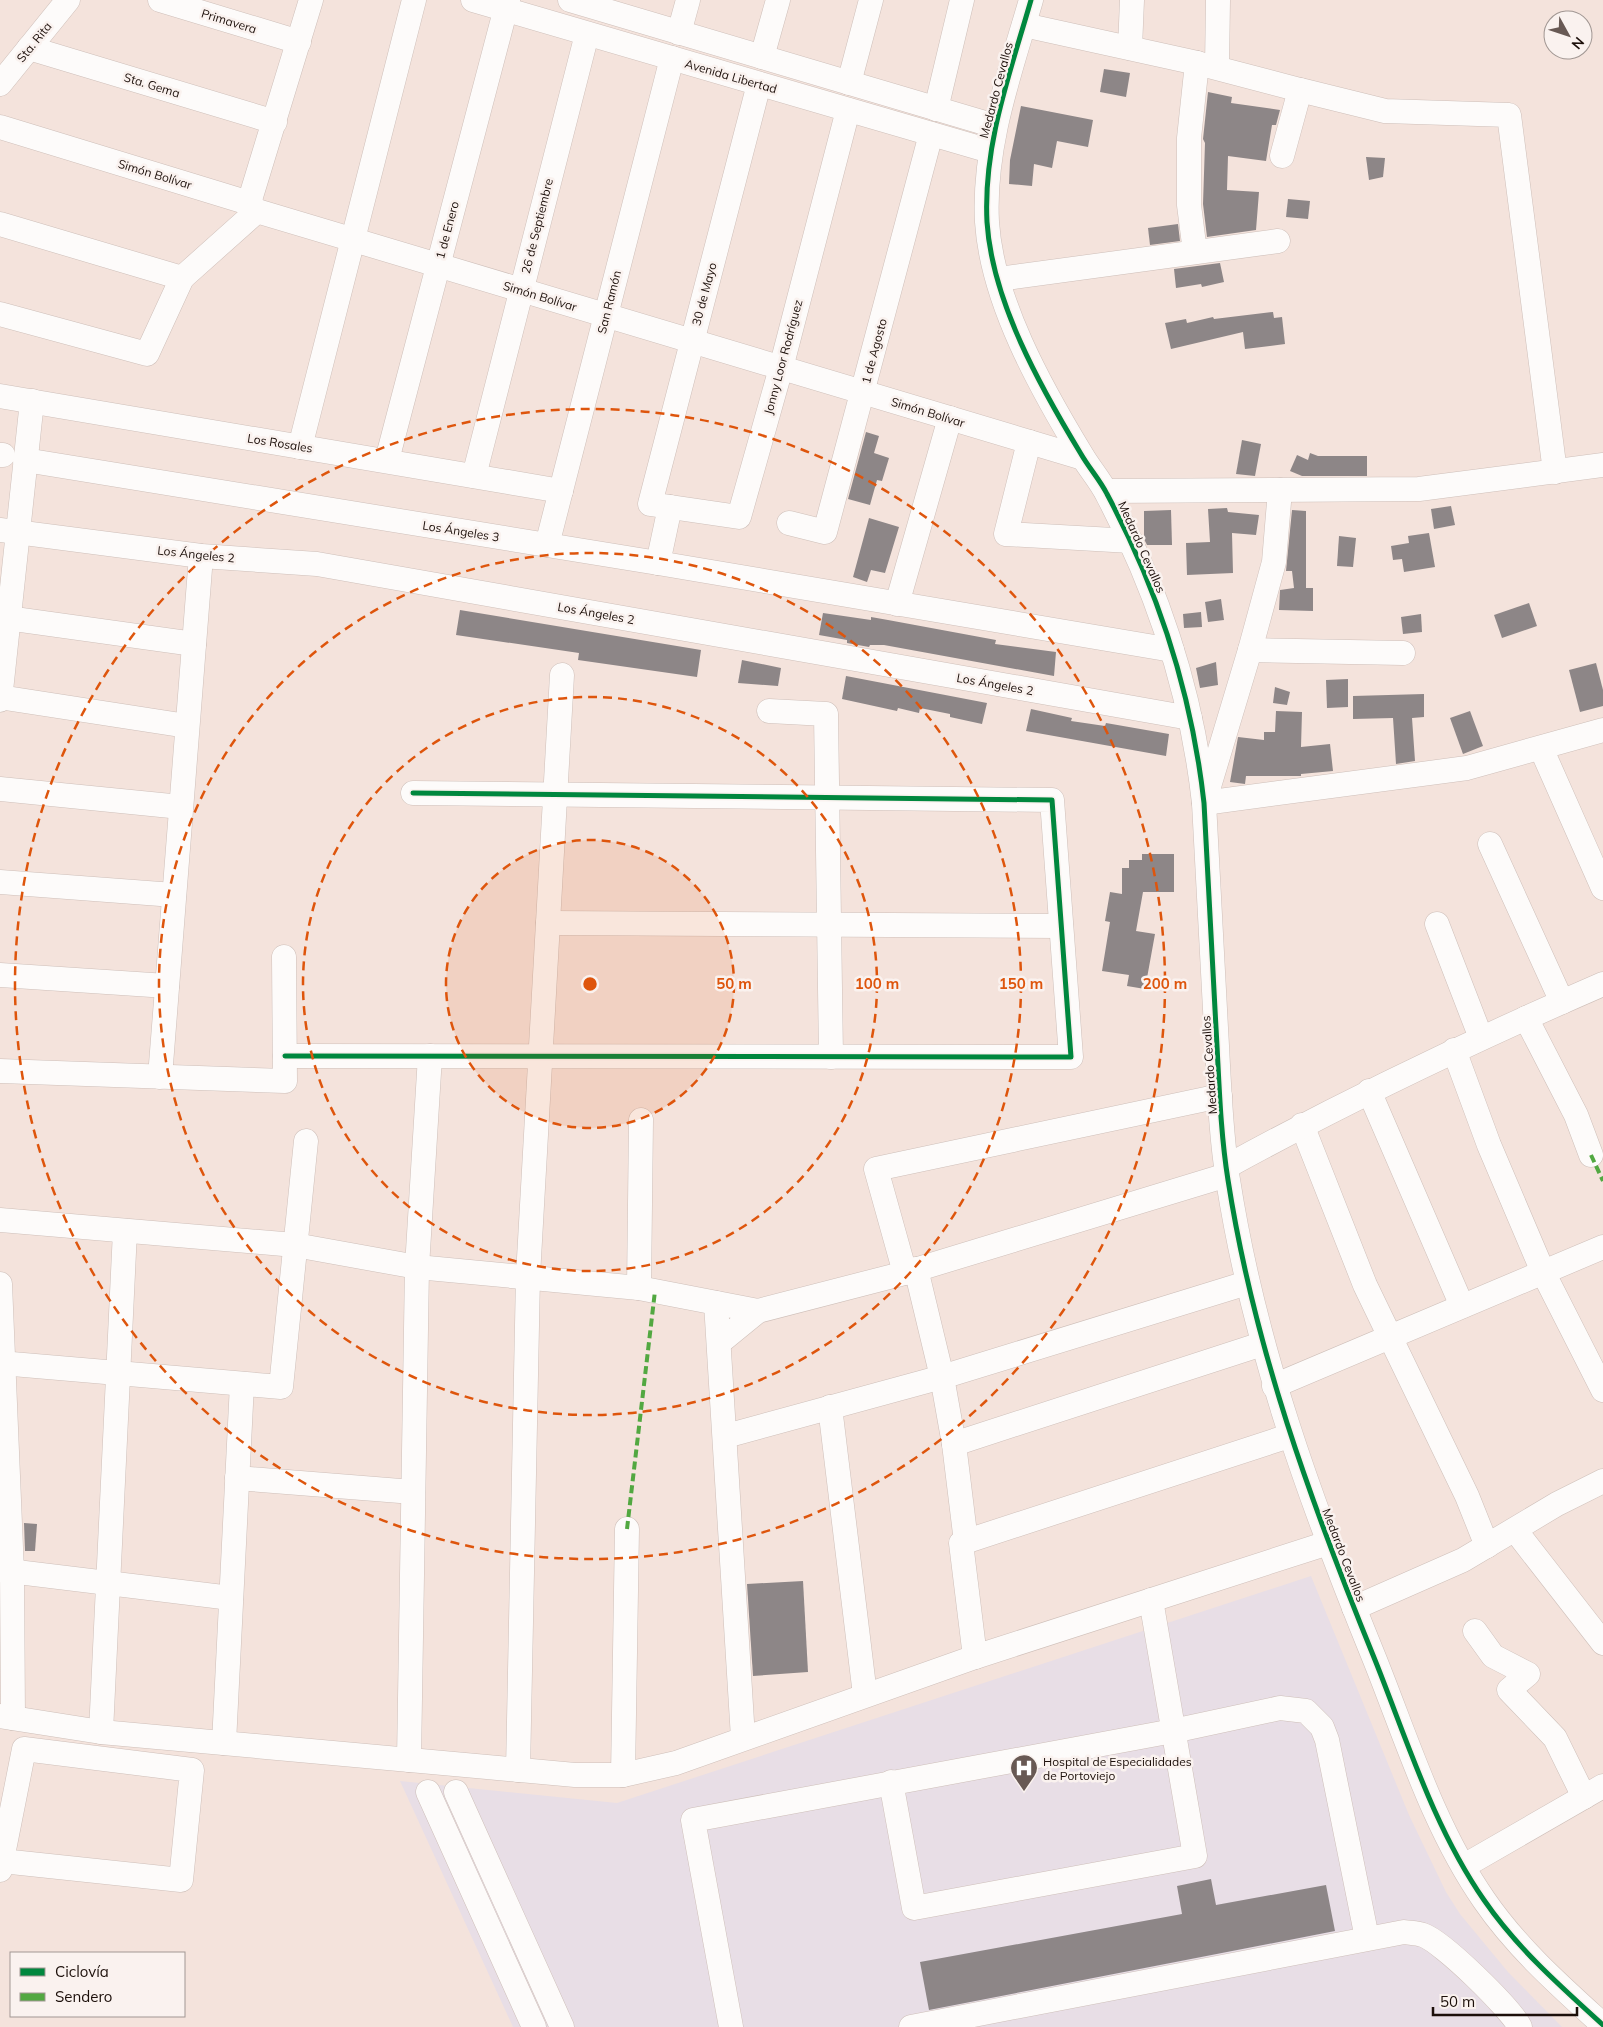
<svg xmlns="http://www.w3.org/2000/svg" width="1603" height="2027" viewBox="0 0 1603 2027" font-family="Mulish,sans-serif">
<rect width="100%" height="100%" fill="#f4e3dc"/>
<!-- medical -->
<polygon fill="#e8dee6" points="1311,1576 1409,1815 1446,1892 1460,1914 1508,1972 1562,2027 513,2027 400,1781 617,1803"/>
<!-- building -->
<g fill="#8d8687">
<polygon points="1104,69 1130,73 1126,97 1100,92"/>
<polygon points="1208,92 1232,97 1231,103 1280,110 1276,125 1272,125 1266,161 1228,156 1227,190 1259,192 1256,230 1207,237 1203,204 1205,143 1203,139"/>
<polygon points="1021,106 1093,120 1088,147 1057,141 1052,168 1034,164 1032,186 1009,184 1010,160"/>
<polygon points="1366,157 1385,158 1383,177 1369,180"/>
<polygon points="1288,199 1310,201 1308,219 1286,217"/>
<polygon points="1178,224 1180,241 1150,245 1148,228"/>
<polygon points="1220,263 1224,282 1202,287 1201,284 1176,288 1174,269"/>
<polygon points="1273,312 1274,318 1282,317 1285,344 1245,349 1243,332 1171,349 1165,323 1186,319 1187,323 1213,317 1214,319"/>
<polygon points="866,432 879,436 874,453 889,458 882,481 877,480 870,505 848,499"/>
<polygon points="1242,440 1261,444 1255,476 1236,474"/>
<polygon points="1310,453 1318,456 1367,456 1367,476 1302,476 1290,471 1297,455 1308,460"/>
<polygon points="1451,506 1455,525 1434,529 1431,509"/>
<polygon points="1227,508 1228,512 1259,515 1256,535 1232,533 1233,573 1187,575 1186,543 1210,542 1208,509"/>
<polygon points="1171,510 1172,545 1147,545 1144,539 1144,511"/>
<polygon points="1292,510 1306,511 1306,588 1313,588 1313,611 1279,610 1280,590 1294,588 1292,571 1286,571"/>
<polygon points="869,518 899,527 885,573 871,570 867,582 853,577"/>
<polygon points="1429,533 1435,567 1404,572 1402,559 1393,560 1391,546 1409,543 1408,536"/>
<polygon points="1339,536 1356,538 1353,567 1337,566"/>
<polygon points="1221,599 1224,620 1208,622 1205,602"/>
<polygon points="1529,603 1537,626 1502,638 1494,615"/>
<polygon points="460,610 701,650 697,677 578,660 579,653 456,635"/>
<polygon points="1201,612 1202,627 1184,628 1183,614"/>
<polygon points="823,613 871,620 871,617 888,620 996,640 995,644 1056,652 1054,676 884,645 870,645 869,647 847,643 847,640 819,635"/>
<polygon points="1421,614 1422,632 1403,634 1401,617"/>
<polygon points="742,660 781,668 778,686 738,683"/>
<polygon points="1216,662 1218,685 1200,688 1196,668"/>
<polygon points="1596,663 1603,690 1603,706 1580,712 1569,670"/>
<polygon points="846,676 987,703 982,724 950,717 950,714 920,708 919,713 898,708 897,711 842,699"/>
<polygon points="1348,679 1348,707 1327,708 1326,680"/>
<polygon points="1275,687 1290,692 1287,705 1273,703"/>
<polygon points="1424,694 1424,717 1412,718 1415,761 1396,764 1393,718 1353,719 1353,696"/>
<polygon points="1031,709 1072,718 1071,721 1105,726 1106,723 1169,734 1166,756 1026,731"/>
<polygon points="1276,711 1302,712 1301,747 1330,744 1333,771 1301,774 1301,776 1246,776 1245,784 1230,782 1238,737 1264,740 1264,732 1275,732"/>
<polygon points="1470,711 1483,746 1463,754 1450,718"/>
<polygon points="1142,854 1174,854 1174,892 1143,892 1136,931 1155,934 1145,989 1127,986 1129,975 1102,971 1110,922 1105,921 1110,892 1122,894 1122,868 1129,868 1129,860 1142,860"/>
<polygon points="24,1523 37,1524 35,1551 25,1551"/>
<polygon points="803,1581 808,1672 753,1676 747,1584"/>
<polygon points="1211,1879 1216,1905 1326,1885 1335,1931 929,2010 920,1962 1182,1914 1177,1886"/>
</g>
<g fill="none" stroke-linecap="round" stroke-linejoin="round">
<!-- minor casing -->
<g stroke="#cebfb9" stroke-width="25">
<g id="minor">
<polyline points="160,0 299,42"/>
<polyline points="473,0 990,151"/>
<polyline points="570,0 995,126"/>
<path d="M1031,0c-21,73 -48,145 -44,222 5,79 54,166 94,232 8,14 19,26 26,40 51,96 85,201 97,309 4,75 8,150 12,225 3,50 4,102 12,152 26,167 83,323 147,480 32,80 59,168 109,240 33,48 76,86 119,125"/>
<polyline points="1024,25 1197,63 1300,90 1282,156"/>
<polyline points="679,33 688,0"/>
<polyline points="29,48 275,122"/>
<polyline points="1130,48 1132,0"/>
<polyline points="762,57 778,0"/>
<polyline points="1217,67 1218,0"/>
<polyline points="849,83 871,0"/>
<polyline points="0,84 68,0"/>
<polyline points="759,84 650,504 739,517 781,368 848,110"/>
<polyline points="1300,90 1385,111 1509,115 1555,472"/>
<polyline points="936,109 962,0"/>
<polyline points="0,127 249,203 257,211 1083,458"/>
<polyline points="249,203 311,0"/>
<polyline points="0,224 182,278"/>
<polyline points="1195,252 1189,205 1189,138 1197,63"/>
<polyline points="999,279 1278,241"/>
<polyline points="0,314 147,354 182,278 257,211"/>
<polyline points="0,396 561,491"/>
<polyline points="1029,442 1006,534 1131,541"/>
<polyline points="300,447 414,0"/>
<polyline points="0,455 3,455"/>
<polyline points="25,460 658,563 1172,650"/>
<polyline points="387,460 508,0"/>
<polyline points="474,476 587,34"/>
<polyline points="1280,490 1274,562 1250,650 1204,803 1467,768 1603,730"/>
<polyline points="1106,491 1419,489 1603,465"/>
<polyline points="789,523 825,532 931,134"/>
<polyline points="0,530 201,556 317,564 1190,718"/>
<polyline points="547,545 672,58"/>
<polyline points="658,563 670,507"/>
<polyline points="897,604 950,418"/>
<polyline points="7,618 194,644"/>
<polyline points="1250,650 1403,653"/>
<polyline points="0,697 187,726"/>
<polyline points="0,700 32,401"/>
<polyline points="769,711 826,714 831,1057"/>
<polyline points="1541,748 1603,888"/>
<polyline points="0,789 181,807"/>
<polyline points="1490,844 1562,1002"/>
<polyline points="0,882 174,895"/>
<polyline points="548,923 1061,926"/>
<polyline points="1437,924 1481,1038"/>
<polyline points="0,975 167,986"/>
<polyline points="1526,1018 1576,1115 1591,1155"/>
<polyline points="1454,1050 1489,1145 1543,1272 1603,1390"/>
<polyline points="285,1056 1071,1057 1052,800 413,793"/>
<polyline points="0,1071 285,1081 284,957"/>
<polyline points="160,1077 201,556"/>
<polyline points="1369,1091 1462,1306"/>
<polyline points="1302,1125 1365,1285 1467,1496 1487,1546"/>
<path d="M1226,1167c124,-68 248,-127 377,-183"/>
<polyline points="0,1220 295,1245 417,1267 639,1288 758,1311"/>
<polyline points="916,1269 942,1377 954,1444 966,1542"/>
<polyline points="905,1273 876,1169 1220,1096"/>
<polyline points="0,1284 12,1572 13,1718"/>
<polyline points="639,1288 641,1120"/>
<polyline points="716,1303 743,1738"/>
<polyline points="720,1342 758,1311 905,1273 1227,1175"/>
<polyline points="0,1363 281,1387 306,1141"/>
<polyline points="1274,1386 1603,1247"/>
<polyline points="830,1407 865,1695"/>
<polyline points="726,1436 942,1377 1247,1283"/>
<polyline points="954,1444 1262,1344"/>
<polyline points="237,1478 413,1492"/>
<polyline points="1515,1530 1603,1643"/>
<polyline points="0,1570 231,1598"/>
<polyline points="1354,1608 1463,1560 1557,1504 1603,1481"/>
<polyline points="1475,1631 1493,1656 1528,1674 1509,1690 1555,1738 1584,1797"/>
<polyline points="975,1657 961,1543 1289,1436"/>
<polyline points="0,1716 101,1732 575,1775 623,1775 676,1763 975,1657 1328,1543"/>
<polyline points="101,1732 125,1231"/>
<polyline points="224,1743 242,1384"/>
<polyline points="409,1760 417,1267 430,1056"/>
<polyline points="518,1770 528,1276 562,675"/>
<polyline points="623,1775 627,1529"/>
<polyline points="891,1782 914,1908 1195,1856 1151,1600"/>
<polyline points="428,1792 534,2027"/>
<polyline points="456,1792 562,2027"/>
<polyline points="1464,1866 1603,1786"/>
<polyline points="0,1870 24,1749 192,1770 181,1880 2,1861"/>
<polyline points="731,2027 693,1820 1173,1731 1280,1708 1306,1711 1322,1727 1327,1740 1367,1938"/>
<path d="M911,2027l493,-95c6,1 13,1 19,3 20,7 87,73 97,92"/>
</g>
</g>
<!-- minor -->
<use href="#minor" stroke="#fdfbfa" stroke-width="24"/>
<!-- quiet -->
<g stroke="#52a841" stroke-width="4" stroke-dasharray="8 4" stroke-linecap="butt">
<polyline points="1591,1155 1603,1181"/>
<polyline points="627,1529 655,1291"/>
</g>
<!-- cycleway casing -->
<g stroke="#faf2ef" stroke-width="8">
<g id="cycleway">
<path d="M1031,0c-21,73 -48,145 -44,222 5,79 54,166 94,232 8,14 19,26 26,40 51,96 85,201 97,309 4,75 8,150 12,225 3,50 4,102 12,152 26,167 83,323 147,480 32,80 59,168 109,240 33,48 76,86 119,125"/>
<polyline points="285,1056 1071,1057 1052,800 413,793"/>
</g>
</g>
<!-- cycleway -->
<use href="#cycleway" stroke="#00873e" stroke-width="5"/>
</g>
<!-- distance rings -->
<circle cx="590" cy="984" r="144" fill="#de550c" fill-opacity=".12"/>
<g fill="none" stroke="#de550c" stroke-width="2.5" stroke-dasharray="9 6">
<circle cx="590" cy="984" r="144"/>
<circle cx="590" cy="984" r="287"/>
<circle cx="590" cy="984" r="431"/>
<circle cx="590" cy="984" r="575"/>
</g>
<!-- icons -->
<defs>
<g id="hospital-pin" transform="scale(1.4375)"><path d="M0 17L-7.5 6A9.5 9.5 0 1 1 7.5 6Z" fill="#685954" stroke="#faf2ef"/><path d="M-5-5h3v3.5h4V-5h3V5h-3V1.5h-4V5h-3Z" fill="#fff"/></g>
</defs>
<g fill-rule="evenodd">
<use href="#hospital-pin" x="1024" y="1768"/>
</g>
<g text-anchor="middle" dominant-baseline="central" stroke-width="5" stroke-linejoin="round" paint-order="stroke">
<!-- street labels -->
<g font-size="12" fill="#1c0f0a" stroke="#faf2ef">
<text transform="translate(229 21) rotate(17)">Primavera</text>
<text transform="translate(34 42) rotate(-51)">Sta. Rita</text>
<text transform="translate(731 76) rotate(16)">Avenida Libertad</text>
<text transform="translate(152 85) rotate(17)">Sta. Gema</text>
<text transform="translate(996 90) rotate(-75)">Medardo Cevallos</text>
<text transform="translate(155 174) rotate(17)">Simón Bolívar</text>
<text transform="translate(537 226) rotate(-76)">26 de Septiembre</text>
<text transform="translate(447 230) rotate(-75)">1 de Enero</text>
<text transform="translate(704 294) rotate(-75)">30 de Mayo</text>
<text transform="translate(540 296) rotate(17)">Simón Bolívar</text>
<text transform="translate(609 302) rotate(-76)">San Ramón</text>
<text transform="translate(874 351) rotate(-75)">1 de Agosto</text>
<text transform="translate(783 357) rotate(-75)">Jonny Loor Rodríguez</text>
<text transform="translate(928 412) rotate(17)">Simón Bolívar</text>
<text transform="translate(280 443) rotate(9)">Los Rosales</text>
<text transform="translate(461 531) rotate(9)">Los Ángeles 3</text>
<text transform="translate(1142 547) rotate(66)">Medardo Cevallos</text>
<text transform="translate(196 554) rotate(6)">Los Ángeles 2</text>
<text transform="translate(596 613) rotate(10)">Los Ángeles 2</text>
<text transform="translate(995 684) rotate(10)">Los Ángeles 2</text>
<text transform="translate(1209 1065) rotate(-94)">Medardo Cevallos</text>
<text transform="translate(1344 1555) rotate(69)">Medardo Cevallos</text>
</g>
<!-- poi labels -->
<g font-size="12" fill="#1c0f0a" stroke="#faf2ef" text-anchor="start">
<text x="1043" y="1761">Hospital de Especialidades<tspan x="1043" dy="14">de Portoviejo</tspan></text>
</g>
</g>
<circle cx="590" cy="984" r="8" fill="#de550c" stroke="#faf2ef" stroke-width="2.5"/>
<g font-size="15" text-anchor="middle" font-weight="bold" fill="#de550c" stroke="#faf2ef" stroke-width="5" stroke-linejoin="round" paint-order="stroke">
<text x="734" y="989">50 m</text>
<text x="877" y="989">100 m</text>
<text x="1021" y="989">150 m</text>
<text x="1165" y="989">200 m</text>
</g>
<!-- legend -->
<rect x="10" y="1952" width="175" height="65" fill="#faf2ef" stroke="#a19793"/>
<rect x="20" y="1968" width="25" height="8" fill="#00873e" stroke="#a19793"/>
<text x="55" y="1977" font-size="15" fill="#1c0f0a">Ciclovía</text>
<rect x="20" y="1993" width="25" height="8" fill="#52a841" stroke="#a19793"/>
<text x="55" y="2002" font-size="15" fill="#1c0f0a">Sendero</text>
<!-- north arrow -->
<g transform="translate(1568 35) rotate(130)"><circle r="24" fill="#faf2ef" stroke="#a19793"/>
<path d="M0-4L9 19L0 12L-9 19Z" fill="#685954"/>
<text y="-8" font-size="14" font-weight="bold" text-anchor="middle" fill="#1c0f0a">N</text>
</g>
<!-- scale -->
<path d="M1433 2007v8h144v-8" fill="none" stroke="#1c0f0a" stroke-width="2.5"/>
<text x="1440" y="2007" font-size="15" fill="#1c0f0a" stroke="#faf2ef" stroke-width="4" paint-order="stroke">50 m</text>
</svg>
